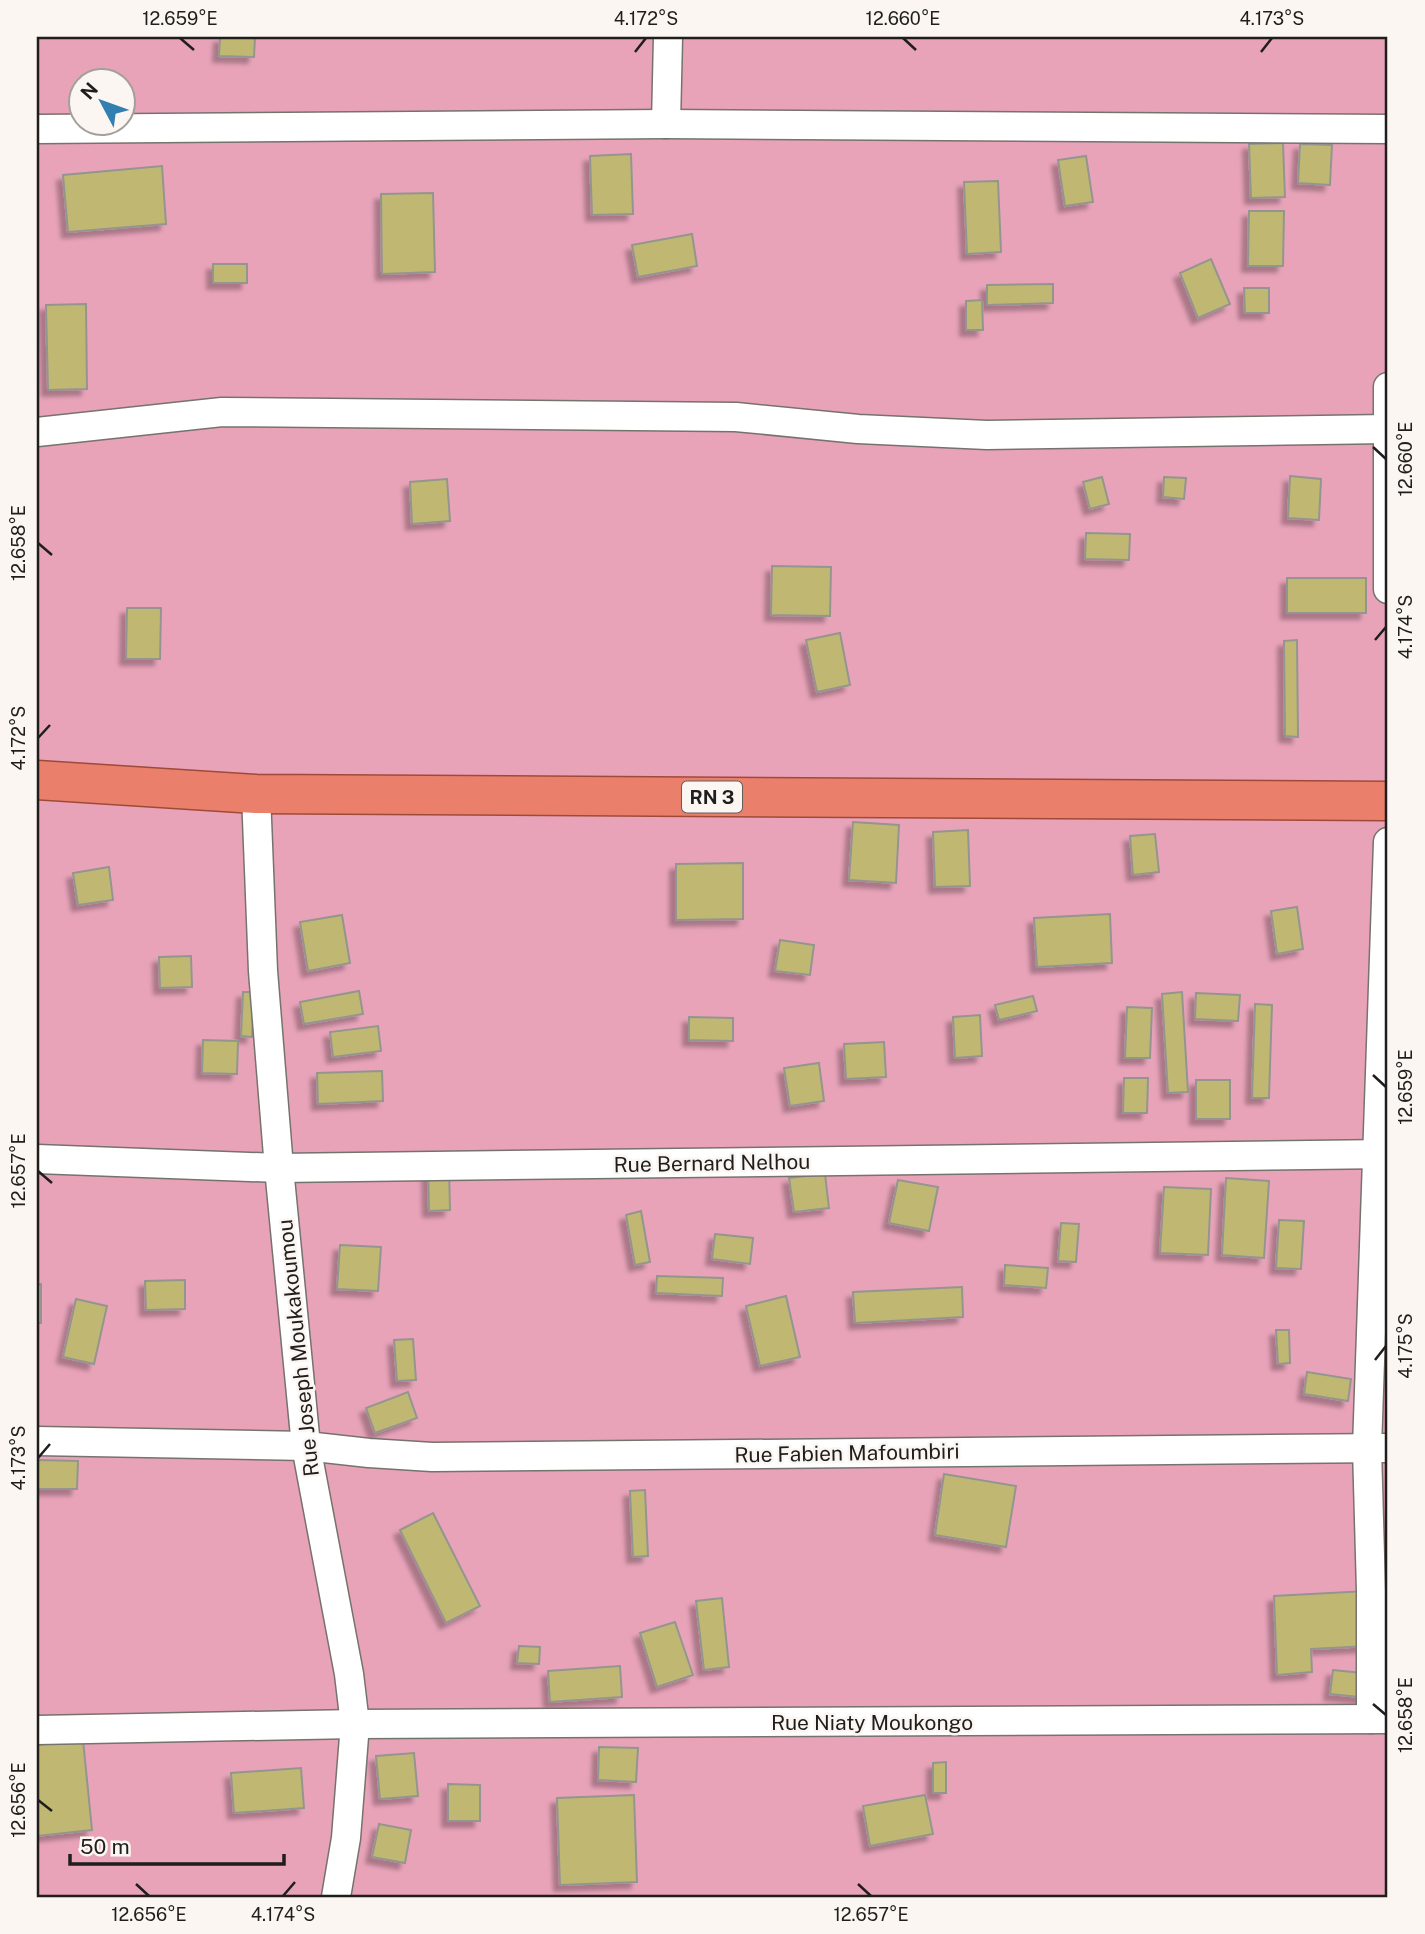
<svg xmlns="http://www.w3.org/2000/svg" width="1425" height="1934" viewBox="0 0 1425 1934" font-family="'Public Sans',sans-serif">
<defs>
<filter id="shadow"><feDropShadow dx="-6" dy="6" stdDeviation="2" flood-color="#0004"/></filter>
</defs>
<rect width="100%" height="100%" fill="#ede9e5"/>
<!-- green -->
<path fill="#e8a3b9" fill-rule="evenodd" d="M37,37h1351v1860h-1351zM80,80h42v42h-42z"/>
<!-- building -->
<g fill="#c0b872" stroke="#959590" stroke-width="2" filter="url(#shadow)">
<polygon points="220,37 255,37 254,57 219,56"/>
<polygon points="1283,143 1285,197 1251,198 1249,144"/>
<polygon points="1300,144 1332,145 1330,185 1298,183"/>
<polygon points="631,154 633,214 592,215 590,156"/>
<polygon points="1086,156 1093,202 1065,206 1058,160"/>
<polygon points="162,166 166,224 68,232 63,175"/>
<polygon points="998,181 1001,252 967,254 964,182"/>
<polygon points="433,193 435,272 382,274 381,194"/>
<polygon points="1249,211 1284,211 1283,266 1248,266"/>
<polygon points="692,234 697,266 638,277 632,245"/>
<polygon points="1211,259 1230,304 1198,318 1180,273"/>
<rect x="213" y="264" width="34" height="19"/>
<polygon points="1053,284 1053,303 987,305 987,285"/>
<polygon points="1244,288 1269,288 1269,313 1245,313"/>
<polygon points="982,300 983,330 966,330 966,301"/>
<polygon points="86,304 87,389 48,390 46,305"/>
<polygon points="1290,476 1321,479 1319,520 1288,518"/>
<polygon points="1102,477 1109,504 1090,509 1083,482"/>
<polygon points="1164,477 1186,478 1184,499 1163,497"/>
<polygon points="447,479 450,521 412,524 410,482"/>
<polygon points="1086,533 1130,534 1129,560 1085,559"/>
<polygon points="772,566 831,567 830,616 771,615"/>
<rect x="1287" y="578" width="79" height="35"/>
<polygon points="127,608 161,608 160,659 126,659"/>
<polygon points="840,633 850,685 817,692 806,640"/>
<polygon points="1297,640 1298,737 1285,736 1284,641"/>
<polygon points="853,822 899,825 896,883 849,880"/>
<polygon points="968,830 970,886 935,887 933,832"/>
<polygon points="1155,834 1159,872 1133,875 1130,836"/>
<polygon points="743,863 743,919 676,920 676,864"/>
<polygon points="109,867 113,900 78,905 73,873"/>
<polygon points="1297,907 1303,949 1277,954 1271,911"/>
<polygon points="1110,914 1112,963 1037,967 1034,918"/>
<polygon points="342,915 350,963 308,971 300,922"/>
<polygon points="780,940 814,945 810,975 775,971"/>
<polygon points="191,956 192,987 160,988 159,957"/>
<polygon points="359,991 363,1014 304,1024 300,1002"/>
<polygon points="243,992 254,992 252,1037 241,1036"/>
<polygon points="1182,992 1188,1092 1168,1093 1162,994"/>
<polygon points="1196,993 1240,995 1238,1021 1195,1019"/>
<polygon points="1033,996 1037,1011 999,1020 995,1005"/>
<polygon points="1255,1004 1272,1005 1269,1098 1252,1098"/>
<polygon points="1127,1007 1152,1008 1150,1058 1125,1058"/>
<polygon points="980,1015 982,1056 955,1058 953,1017"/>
<polygon points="689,1017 733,1018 733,1041 689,1040"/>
<polygon points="378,1026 381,1051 333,1057 330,1032"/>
<polygon points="203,1040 238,1041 237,1074 202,1073"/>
<polygon points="884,1042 886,1077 846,1079 844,1044"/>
<polygon points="819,1063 824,1101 790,1106 784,1068"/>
<polygon points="382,1071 383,1101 318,1104 317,1073"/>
<polygon points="1124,1078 1148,1078 1147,1113 1123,1113"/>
<rect x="1196" y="1080" width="34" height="39"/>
<polygon points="449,1167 450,1210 429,1211 428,1168"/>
<polygon points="825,1174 829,1208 794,1212 789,1178"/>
<polygon points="1226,1178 1269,1181 1264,1258 1222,1255"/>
<polygon points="898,1180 938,1187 929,1231 889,1223"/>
<polygon points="1164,1187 1211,1189 1208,1255 1160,1253"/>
<polygon points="641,1211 650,1262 635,1265 626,1215"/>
<polygon points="1279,1220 1304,1221 1301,1269 1276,1268"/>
<polygon points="1061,1223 1079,1224 1076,1262 1058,1261"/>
<polygon points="715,1234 753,1238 750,1264 712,1259"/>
<polygon points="340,1245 381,1247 378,1291 337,1289"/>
<polygon points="1005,1265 1048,1268 1046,1288 1004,1285"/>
<polygon points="657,1276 723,1278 722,1296 656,1293"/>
<polygon points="185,1280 185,1309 146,1310 145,1281"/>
<polygon points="41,1284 41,1323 37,1323 37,1285"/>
<polygon points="962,1287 963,1317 855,1323 853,1292"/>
<polygon points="786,1296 800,1357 760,1366 746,1306"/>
<polygon points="76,1299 107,1306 94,1364 63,1357"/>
<polygon points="1276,1330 1289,1330 1290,1363 1278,1364"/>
<polygon points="413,1339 416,1380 397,1381 394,1340"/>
<polygon points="1307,1372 1351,1379 1348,1401 1304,1394"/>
<polygon points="408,1392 417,1418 375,1433 366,1408"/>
<polygon points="37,1460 78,1461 77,1489 37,1489"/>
<polygon points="944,1474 1016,1486 1006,1547 935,1535"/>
<polygon points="645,1490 648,1556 633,1557 630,1491"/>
<polygon points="433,1513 480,1606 446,1623 400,1530"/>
<polygon points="1367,1591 1370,1646 1311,1649 1312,1672 1277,1675 1274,1596"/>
<polygon points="722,1598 729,1667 704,1670 696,1601"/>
<polygon points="675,1622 693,1675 657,1687 640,1633"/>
<polygon points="519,1646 540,1647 539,1664 517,1663"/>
<polygon points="620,1666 622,1697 550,1702 548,1671"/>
<polygon points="1333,1670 1372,1674 1370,1698 1330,1694"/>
<polygon points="83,1740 92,1830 37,1836 37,1745"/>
<polygon points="599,1747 638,1748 636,1782 598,1780"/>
<polygon points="414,1753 418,1796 380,1799 376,1756"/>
<polygon points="946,1762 946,1793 933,1793 933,1763"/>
<polygon points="301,1768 304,1808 234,1813 231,1773"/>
<polygon points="448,1784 480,1785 480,1821 448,1821"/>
<polygon points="634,1795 637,1882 560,1885 557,1798"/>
<polygon points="925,1795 933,1834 870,1846 863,1806"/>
<polygon points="379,1824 411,1830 405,1863 372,1857"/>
</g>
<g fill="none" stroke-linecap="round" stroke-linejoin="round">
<!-- minor casing -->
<g stroke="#76726e" stroke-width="31">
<g id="minor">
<polyline points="666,124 668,37"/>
<polyline points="37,129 666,124 1388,129"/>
<polyline points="1388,387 1388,589"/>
<polyline points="37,432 222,412 736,417 858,429 987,435 1388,429"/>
<polyline points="256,794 263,971 279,1168 306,1446 349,1674 355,1724 346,1838 336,1897"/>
<polyline points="37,1159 279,1168 1388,1154"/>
<polyline points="37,1441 306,1446 369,1453 432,1457 1388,1448"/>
<polyline points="1371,1719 1371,1591 1367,1448 1388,842"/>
<polyline points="37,1730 355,1724 1388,1719"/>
</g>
</g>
<!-- trunk casing -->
<g stroke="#9f4a38" stroke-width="41">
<polyline id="trunk" points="37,780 256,794 1388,801"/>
</g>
<!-- minor -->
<use href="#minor" stroke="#fff" stroke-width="28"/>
<!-- trunk -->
<use href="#trunk" stroke="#ea806c" stroke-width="38"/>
</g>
<!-- ticks -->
<path fill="none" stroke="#1f1e1c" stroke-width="2.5" d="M180,38l14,12M903,38l13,12M635,52l11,-14M1261,52l11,-14M1373,447l13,12M38,543l14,12M1375,640l11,-13M38,738l12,-13M1373,1075l13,12M38,1171l14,12M1375,1360l11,-14M38,1458l12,-14M1373,1704l13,11M38,1800l14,11M136,1884l13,12M858,1884l13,12M283,1896l12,-14"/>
<g text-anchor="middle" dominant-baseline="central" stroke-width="5" stroke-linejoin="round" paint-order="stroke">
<!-- shield labels -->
<rect fill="#fbf6f2" stroke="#615f5c" stroke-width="2" x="682" y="781.5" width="60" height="31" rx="5"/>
<g font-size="19" font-weight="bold" fill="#1f1e1c">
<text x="712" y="797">RN 3</text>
</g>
<!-- street labels -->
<g font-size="21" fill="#1f1e1c" stroke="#fbf6f2">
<text transform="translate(712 1163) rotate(-1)">Rue Bernard Nelhou</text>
<text transform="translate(298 1348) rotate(-96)">Rue Joseph Moukakoumou</text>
<text transform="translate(847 1453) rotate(-1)">Rue Fabien Mafoumbiri</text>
<text x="872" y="1722">Rue Niaty Moukongo</text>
</g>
</g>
<!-- border -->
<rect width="1425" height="1934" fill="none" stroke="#fbf6f2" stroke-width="77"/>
<!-- north arrow -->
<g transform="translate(102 102) rotate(311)"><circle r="33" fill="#fbf6f2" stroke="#a3a09c" stroke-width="2"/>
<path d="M0-5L12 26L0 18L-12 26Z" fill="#327fb2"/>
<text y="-10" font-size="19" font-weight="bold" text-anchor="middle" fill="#1f1e1c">N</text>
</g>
<!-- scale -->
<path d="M70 1854v10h214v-10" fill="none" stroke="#1f1e1c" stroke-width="3.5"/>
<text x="80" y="1854" font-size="21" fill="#1f1e1c" stroke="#fbf6f2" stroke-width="5" paint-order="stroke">50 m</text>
<rect x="38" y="38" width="1348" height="1858" fill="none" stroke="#1f1e1c" stroke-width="2.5"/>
<g font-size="18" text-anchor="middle" fill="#1f1e1c">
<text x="180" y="25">12.659°E</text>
<text x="646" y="25">4.172°S</text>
<text x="903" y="25">12.660°E</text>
<text x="1272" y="25">4.173°S</text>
<text transform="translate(1406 459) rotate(-90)" y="6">12.660°E</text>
<text transform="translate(19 543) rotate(-90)" y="6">12.658°E</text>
<text transform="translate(1406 627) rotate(-90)" y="6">4.174°S</text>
<text transform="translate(19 738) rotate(-90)" y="6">4.172°S</text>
<text transform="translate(1406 1087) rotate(-90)" y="6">12.659°E</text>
<text transform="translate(19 1171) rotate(-90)" y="6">12.657°E</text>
<text transform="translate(1406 1346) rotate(-90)" y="6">4.175°S</text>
<text transform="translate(19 1458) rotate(-90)" y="6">4.173°S</text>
<text transform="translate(1406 1715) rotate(-90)" y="6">12.658°E</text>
<text transform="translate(19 1800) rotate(-90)" y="6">12.656°E</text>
<text x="149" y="1921">12.656°E</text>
<text x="283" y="1921">4.174°S</text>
<text x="871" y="1921">12.657°E</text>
</g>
</svg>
